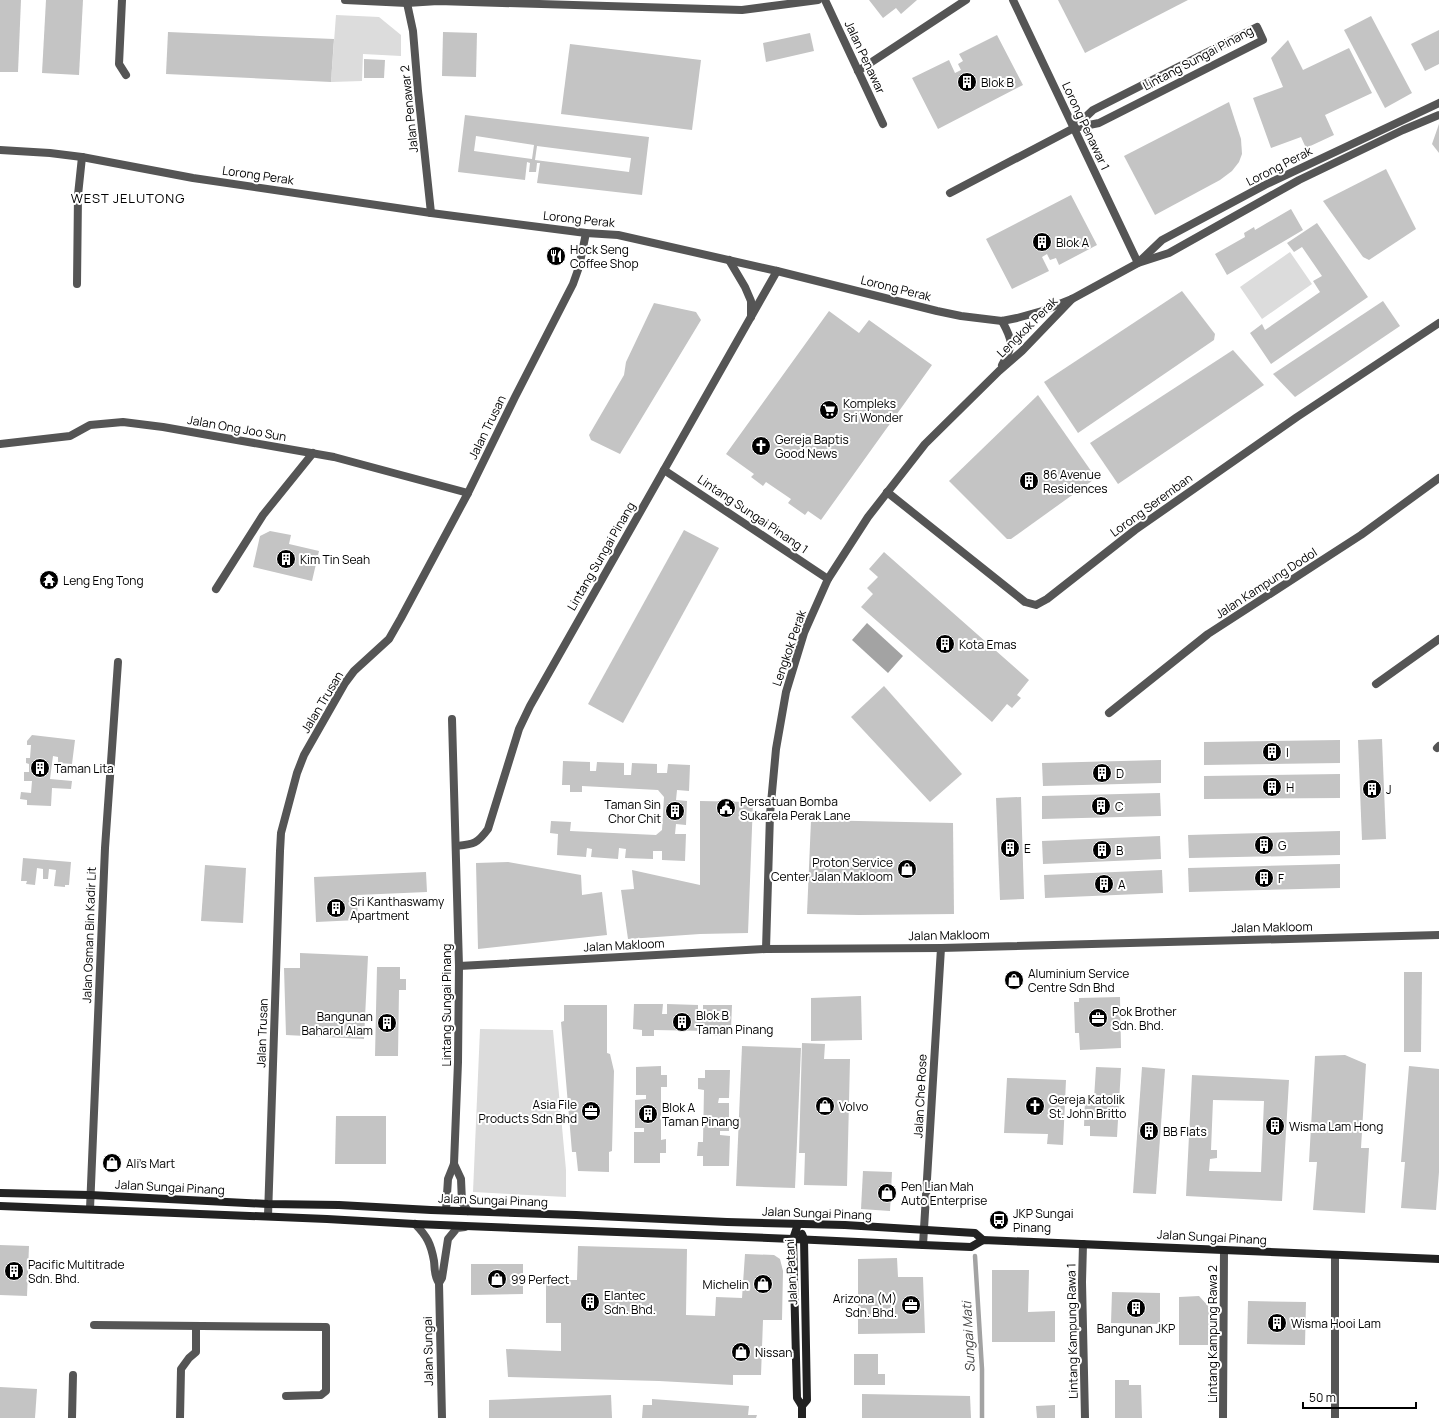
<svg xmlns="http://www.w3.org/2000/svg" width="1439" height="1418" viewBox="0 0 1439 1418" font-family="Manrope,sans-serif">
<rect width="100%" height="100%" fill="#fff"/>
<!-- green -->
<g fill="#dcdcdc">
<polygon points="336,15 379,17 401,35 401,56 363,54 362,81 331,82"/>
<polygon points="1290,252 1312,284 1262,319 1240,287"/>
<polygon points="480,1029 553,1030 566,1170 566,1197 473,1192"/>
</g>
<!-- water -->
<polygon fill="#a3a3a3" points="867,623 903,656 888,673 852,640"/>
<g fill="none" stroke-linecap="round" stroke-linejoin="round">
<!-- stream -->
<polyline stroke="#a3a3a3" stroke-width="4.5" points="975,1256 982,1369 982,1418"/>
</g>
<!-- building -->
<g fill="#c4c4c4" fill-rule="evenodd">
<polygon points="0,0 21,0 18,72 0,72"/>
<polygon points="46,0 83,0 79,75 42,73"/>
<polygon points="869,0 917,0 901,14 896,8 883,18"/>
<polygon points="1058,0 1188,0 1085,53"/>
<polygon points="1371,16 1412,93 1385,108 1344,30"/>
<polygon points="1439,30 1439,64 1425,71 1411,44"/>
<polygon points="168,32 334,39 331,82 166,74"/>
<polygon points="443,32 477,33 476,77 442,76"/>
<polygon points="810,33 814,51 766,62 763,43"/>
<polygon points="997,35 1023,85 938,129 912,78 949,60 955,73 961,70 958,64 963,61 959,54"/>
<polygon points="1288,40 1303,70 1349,48 1372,93 1325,115 1334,135 1306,148 1301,137 1271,148 1253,98 1283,87 1271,58"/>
<polygon points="570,44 701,60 692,130 561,114"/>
<polygon points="364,59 385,60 384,78 364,78"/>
<polygon points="1229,102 1241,139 1242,154 1239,162 1232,171 1220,180 1155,215 1124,156"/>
<path d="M465,115l184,22 -7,58 -105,-12 3,-20h-3l-1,9h-7l1,-9 -3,-1 -2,18 -67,-8zM476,136l58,9 -2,14 -58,-8zM537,146l94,12 -2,14 -94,-12z"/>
<polygon points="1439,124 1439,153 1432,144"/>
<polygon points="1386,169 1416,229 1369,260 1363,257 1323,201"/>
<polygon points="1071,195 1097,245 1059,265 1056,258 1050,260 1047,254 1042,257 1049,271 1012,289 986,239"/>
<polygon points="1291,209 1303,230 1227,275 1215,254 1245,237 1244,233 1254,227 1255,230"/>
<polygon points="1317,223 1368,297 1271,364 1250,333 1262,324 1265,330 1320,292 1313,281 1322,276 1302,247 1294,252 1287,243"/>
<polygon points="1182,291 1215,334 1214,340 1078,433 1044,382"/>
<polygon points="1383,301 1400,326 1295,397 1273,374"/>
<polygon points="654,303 696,312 701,320 620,454 591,440 589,435 624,375 626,362"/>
<polygon points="829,311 859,333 869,320 932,365 821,520 808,511 805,515 788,503 791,499 766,482 763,486 751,477 754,474 726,454"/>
<polygon points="1233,350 1264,385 1118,484 1090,443"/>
<polygon points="1038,395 1096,478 1011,539 1007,539 949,481"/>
<polygon points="684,530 719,548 623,723 588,704"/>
<polygon points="270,531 291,535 289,544 319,551 312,581 253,567 260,536"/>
<polygon points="884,552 1029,680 1017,695 1021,698 1012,708 1007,704 992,722 861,607 873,594 867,588 878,577 869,569"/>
<polygon points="884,686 962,774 930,802 851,717"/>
<polygon points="32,735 75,740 72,764 58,763 58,757 53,756 50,779 72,781 71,789 52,788 51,806 27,805 27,800 20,799 21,792 31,793 32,781 24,781 24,772 29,772 29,764 26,763 26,758 30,758 31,745 27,745 27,741"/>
<polygon points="1382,739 1386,839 1362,840 1358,740"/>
<polygon points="1340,740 1340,763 1204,765 1204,742"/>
<polygon points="1161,760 1161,783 1043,786 1042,763"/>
<polygon points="563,761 590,762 590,771 596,771 597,762 624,763 624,775 631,775 632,763 657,764 657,773 667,773 668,764 690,765 689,791 677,790 676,800 687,801 686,825 676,824 675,834 686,834 685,861 662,860 662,851 653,851 653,859 625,858 626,849 619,848 618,859 591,857 592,849 587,848 586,857 557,855 558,834 550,833 551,821 571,822 570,831 656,835 662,830 664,797 658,790 582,786 582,792 570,792 570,785 562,785"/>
<polygon points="1340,774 1340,798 1204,799 1204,776"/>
<polygon points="1160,793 1161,816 1042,819 1042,796"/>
<polygon points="1021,797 1024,899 1000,900 996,798"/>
<polygon points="700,801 753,802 748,933 700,934 628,939 621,890 634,889 632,870 700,885"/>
<polygon points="811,820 953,823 954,914 859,915 807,914"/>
<polygon points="1340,831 1340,855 1189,858 1188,835"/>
<polygon points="1160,836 1161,859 1043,864 1042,841"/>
<polygon points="23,858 71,862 69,885 65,885 65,887 54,886 56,870 49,869 48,879 43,879 43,869 37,868 35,885 26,884 27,881 21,881"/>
<polygon points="508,862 581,875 582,895 602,892 607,935 478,949 476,863"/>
<polygon points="1340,864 1340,888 1189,892 1188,868"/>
<polygon points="205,865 246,868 243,923 201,921"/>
<polygon points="1162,870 1163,893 1045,898 1044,875"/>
<polygon points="426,872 427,892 357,895 358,920 316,922 314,877"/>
<polygon points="300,953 368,956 364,1039 286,1035 284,968 300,968"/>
<polygon points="377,967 400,967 400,979 406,979 406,990 399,990 398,1056 375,1056"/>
<polygon points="1404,972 1422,972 1421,1052 1404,1052"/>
<polygon points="861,996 862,1040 811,1041 811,998"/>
<polygon points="1120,997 1121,1048 1080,1050 1079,1033 1075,1033 1074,1002 1079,1002 1079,998"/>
<polygon points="634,1004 663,1004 662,1014 667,1014 667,1004 698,1005 698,1015 703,1015 703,1005 732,1005 731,1029 724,1029 724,1036 710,1036 710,1031 654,1030 654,1036 642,1036 642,1030 633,1029"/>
<polygon points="564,1005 607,1005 607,1053 610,1054 614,1071 612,1151 609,1152 609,1172 578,1171 576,1152 572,1152 561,1022 564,1021"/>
<polygon points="802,1043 825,1044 824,1059 850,1059 847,1186 804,1185 805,1153 799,1153"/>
<polygon points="742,1046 801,1048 795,1188 736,1186"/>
<polygon points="1345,1055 1366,1064 1361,1148 1369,1148 1365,1213 1313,1210 1317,1162 1309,1162 1315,1056"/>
<polygon points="661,1066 661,1075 667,1075 667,1087 661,1087 661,1140 666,1139 666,1153 660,1153 660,1163 634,1163 634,1132 644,1132 644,1128 635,1128 635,1100 646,1099 646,1095 636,1095 636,1067"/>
<polygon points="1409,1066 1439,1069 1439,1172 1436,1210 1401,1208 1405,1162 1401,1162"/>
<polygon points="1096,1067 1121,1068 1117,1137 1090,1136 1090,1126 1084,1126 1085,1099 1094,1099"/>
<polygon points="1142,1067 1165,1069 1156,1194 1133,1193"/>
<polygon points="705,1070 730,1070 729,1098 719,1098 718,1103 729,1103 729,1131 720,1131 720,1135 730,1136 729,1166 703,1166 703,1156 697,1156 698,1142 703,1142 704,1090 698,1089 698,1078 705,1078"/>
<path d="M1192,1075l97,5 -7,121 -96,-5zM1213,1100l51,1 -3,71 -52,-1 1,-12 7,-1v-8h-6z"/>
<polygon points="1007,1078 1066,1080 1063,1145 1047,1144 1048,1134 1004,1133"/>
<polygon points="336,1116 386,1116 386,1164 335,1164"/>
<polygon points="863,1171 892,1172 890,1211 861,1209"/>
<polygon points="0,1245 29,1246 27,1296 0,1295"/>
<polygon points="578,1246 687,1249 686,1315 715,1316 716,1297 742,1298 745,1254 774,1255 780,1259 783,1271 782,1320 763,1320 761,1375 733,1375 733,1385 659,1381 508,1377 506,1349 561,1351 561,1323 546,1323 546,1280 577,1280"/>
<polygon points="897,1258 898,1277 923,1277 925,1333 858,1334 858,1259"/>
<polygon points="471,1264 523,1264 523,1294 471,1295"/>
<polygon points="992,1270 1029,1270 1028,1312 1055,1311 1055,1342 992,1342"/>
<polygon points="1112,1292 1160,1293 1160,1324 1111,1323"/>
<polygon points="1199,1296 1209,1307 1208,1345 1179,1345 1179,1297"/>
<polygon points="1248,1301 1306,1302 1305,1345 1247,1344"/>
<polygon points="854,1354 878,1354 878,1374 885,1374 885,1385 854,1385"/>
<polygon points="1115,1380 1129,1380 1129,1385 1141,1385 1142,1418 1115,1418"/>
<polygon points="0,1387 37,1389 35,1418 0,1418"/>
<polygon points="862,1394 970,1396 971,1418 862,1418"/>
<polygon points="611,1395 612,1418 489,1418 489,1400"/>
<polygon points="652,1399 749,1406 748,1415 757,1415 756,1418 642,1418 643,1405 652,1405"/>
<polygon points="1055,1405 1055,1418 1037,1418 1036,1406"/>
</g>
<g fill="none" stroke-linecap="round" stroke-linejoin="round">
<!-- minor -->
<g stroke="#555" stroke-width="8">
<polyline points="122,0 119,64 126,75"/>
<polyline points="345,0 407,3 438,1 742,10 818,0"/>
<polyline points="405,0 407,3 413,31 418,91 431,213"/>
<polyline points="825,0 883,124"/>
<polyline points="1013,0 1138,263"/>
<polyline points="858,71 966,0"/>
<polyline points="950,193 1074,128 1093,110 1257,27 1263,40 1099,123 1074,128"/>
<polyline points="77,284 78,195 82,157"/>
<path d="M1002,321c11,20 12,24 0,44"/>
<polyline points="0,444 70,436 90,425 123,422 163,427 334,457 468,493"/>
<polyline points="664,470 828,579"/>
<polyline points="887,492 1025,602 1036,605 1047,599 1135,530 1297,417 1439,323"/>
<polyline points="216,589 263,515 313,453"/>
<polyline points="1376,684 1439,639"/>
<polyline points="1109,713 1208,634 1361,535 1439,478"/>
<polyline points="1437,748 1439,746"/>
<path d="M456,846c18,-2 21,-2 32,-17l31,-100 11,-23 247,-435"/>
<polyline points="766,949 770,814 776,749 786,692 804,633 828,579 868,517 925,444 999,371 1022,351 1072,299"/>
<polyline points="459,966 766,949 941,948 1439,935"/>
<polyline points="454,1164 461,1179 462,1202 468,1211"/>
<polyline points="90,1209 105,848 118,662"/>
<polyline points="446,1210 448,1179 454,1164 458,1062 459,966 452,719"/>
<polyline points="268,1216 280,851 281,833 297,773 304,755 345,683 354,671 389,639 401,618 468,493 515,397 573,284 579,267 586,233"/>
<polyline points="1083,1244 1082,1282 1085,1418"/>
<polyline points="923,1245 941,948"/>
<polyline points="94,1325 326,1327 326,1391 321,1395 286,1396"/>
<polyline points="72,1418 73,1375"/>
<polyline points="180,1418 181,1369 189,1358 196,1352 196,1326"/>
<polyline points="1223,1418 1224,1250"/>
<polyline points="1335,1418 1335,1255"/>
</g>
<!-- tertiary -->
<g stroke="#555" stroke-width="8">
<polyline points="0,150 50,153 82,157 193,178 431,213 586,233 618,235 777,271 937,311 961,316 1002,321 1017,318 1042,311 1072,299 1138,263 1169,253 1299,180 1403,130 1439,115"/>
<polyline points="729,260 745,287 751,301 751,317"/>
<polyline points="1140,261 1162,240 1265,185 1439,103"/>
<path d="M415,1224c12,12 16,20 19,37 1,8 0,15 5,22l3,135"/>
<polyline points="439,1283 442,1278 448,1239 457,1228 465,1227"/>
</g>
<!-- secondary -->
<g stroke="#222" stroke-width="8">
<polyline points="0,1193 90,1195 268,1204 339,1205 431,1210 576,1215 727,1222 845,1225 975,1233 983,1240"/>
<polyline points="0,1206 327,1219 415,1224 793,1239 923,1245 971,1247 983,1240 1439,1259"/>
<polyline points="798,1224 793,1239 797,1398 802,1406 802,1418"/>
<polyline points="802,1406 807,1400 804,1239 802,1234"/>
</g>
</g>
<!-- icons -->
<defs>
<g id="building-disc" transform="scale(1)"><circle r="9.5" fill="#000" stroke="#fff"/><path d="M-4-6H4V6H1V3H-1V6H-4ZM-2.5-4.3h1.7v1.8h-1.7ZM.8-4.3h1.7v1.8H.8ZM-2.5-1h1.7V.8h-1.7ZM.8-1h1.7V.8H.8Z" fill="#fff"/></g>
<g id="restaurant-disc" transform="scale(1)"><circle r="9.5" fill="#000" stroke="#fff"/><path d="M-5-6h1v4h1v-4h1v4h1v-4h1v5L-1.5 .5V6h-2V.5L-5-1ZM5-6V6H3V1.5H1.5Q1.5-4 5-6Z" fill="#fff"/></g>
<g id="supermarket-disc" transform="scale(1)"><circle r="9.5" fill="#000" stroke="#fff"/><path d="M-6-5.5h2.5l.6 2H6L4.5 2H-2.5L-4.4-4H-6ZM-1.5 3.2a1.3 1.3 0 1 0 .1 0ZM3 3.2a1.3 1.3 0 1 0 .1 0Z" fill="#fff"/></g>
<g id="church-disc" transform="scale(1)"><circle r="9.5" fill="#000" stroke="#fff"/><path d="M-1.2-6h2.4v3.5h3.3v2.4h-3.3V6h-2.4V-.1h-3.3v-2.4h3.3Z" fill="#fff"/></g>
<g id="temple-disc" transform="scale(1)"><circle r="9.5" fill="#000" stroke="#fff"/><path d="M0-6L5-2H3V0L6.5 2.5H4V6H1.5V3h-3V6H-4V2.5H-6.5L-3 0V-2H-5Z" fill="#fff"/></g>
<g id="civic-disc" transform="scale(1)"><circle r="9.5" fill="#000" stroke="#fff"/><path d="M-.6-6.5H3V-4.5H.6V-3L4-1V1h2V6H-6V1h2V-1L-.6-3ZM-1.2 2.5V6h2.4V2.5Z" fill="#fff"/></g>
<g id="shop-disc" transform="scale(1)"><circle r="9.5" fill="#000" stroke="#fff"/><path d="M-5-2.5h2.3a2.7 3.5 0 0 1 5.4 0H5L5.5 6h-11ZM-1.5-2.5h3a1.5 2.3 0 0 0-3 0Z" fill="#fff"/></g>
<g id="office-disc" transform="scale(1)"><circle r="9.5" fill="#000" stroke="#fff"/><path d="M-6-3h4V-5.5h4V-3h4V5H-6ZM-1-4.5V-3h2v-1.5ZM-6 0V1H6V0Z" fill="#fff"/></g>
<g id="bus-disc" transform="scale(1)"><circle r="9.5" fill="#000" stroke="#fff"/><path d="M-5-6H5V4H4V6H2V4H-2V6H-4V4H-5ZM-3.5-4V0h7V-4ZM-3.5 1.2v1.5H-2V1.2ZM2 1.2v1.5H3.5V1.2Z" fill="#fff"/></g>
</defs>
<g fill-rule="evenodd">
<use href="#building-disc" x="967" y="82"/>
<use href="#building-disc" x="1042" y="242"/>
<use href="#restaurant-disc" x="556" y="256"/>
<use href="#supermarket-disc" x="829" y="410"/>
<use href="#church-disc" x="761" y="446"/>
<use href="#building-disc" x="1029" y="481"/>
<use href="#building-disc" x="286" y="559"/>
<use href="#temple-disc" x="49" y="580"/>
<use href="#building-disc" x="945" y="644"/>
<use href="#building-disc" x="1272" y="752"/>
<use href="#building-disc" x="40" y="768"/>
<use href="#building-disc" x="1102" y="773"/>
<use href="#building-disc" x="1272" y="787"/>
<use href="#building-disc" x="1372" y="789"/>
<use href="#building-disc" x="1101" y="806"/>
<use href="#civic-disc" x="726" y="808"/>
<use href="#building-disc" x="675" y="811"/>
<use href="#building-disc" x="1264" y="845"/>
<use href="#building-disc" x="1010" y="848"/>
<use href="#building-disc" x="1102" y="850"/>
<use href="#shop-disc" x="907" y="869"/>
<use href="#building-disc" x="1264" y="878"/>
<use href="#building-disc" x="1104" y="884"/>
<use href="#building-disc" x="336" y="908"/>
<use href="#shop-disc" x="1014" y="980"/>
<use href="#office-disc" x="1098" y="1018"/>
<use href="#building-disc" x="682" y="1022"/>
<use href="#building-disc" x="387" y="1023"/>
<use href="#shop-disc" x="825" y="1106"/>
<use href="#church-disc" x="1035" y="1106"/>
<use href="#office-disc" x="591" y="1111"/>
<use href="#building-disc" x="648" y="1114"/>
<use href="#building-disc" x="1275" y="1126"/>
<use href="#building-disc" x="1149" y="1131"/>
<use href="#shop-disc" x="112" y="1163"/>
<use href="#shop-disc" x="887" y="1193"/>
<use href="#bus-disc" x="999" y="1220"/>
<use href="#building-disc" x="14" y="1271"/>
<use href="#shop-disc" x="497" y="1279"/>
<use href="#shop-disc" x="763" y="1284"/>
<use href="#building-disc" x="590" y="1302"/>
<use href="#office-disc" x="911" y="1305"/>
<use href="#building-disc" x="1136" y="1308"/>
<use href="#building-disc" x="1277" y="1323"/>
<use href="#shop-disc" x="741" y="1352"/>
</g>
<g text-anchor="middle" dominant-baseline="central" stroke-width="4" stroke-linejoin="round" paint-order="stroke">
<!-- street labels -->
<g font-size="12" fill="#000" stroke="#fff">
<text transform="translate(865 57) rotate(65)">Jalan Penawar</text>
<text transform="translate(1198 58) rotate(-28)">Lintang Sungai Pinang</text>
<text transform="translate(409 109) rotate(-96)">Jalan Penawar 2</text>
<text transform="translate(1086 126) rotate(65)">Lorong Penawar 1</text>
<text transform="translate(1279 166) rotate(-27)">Lorong Perak</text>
<text transform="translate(258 175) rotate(8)">Lorong Perak</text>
<text transform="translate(579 219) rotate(6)">Lorong Perak</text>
<text transform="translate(896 288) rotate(14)">Lorong Perak</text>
<text transform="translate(1027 327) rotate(-45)">Lengkok Perak</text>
<text transform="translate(487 427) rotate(-64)">Jalan Trusan</text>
<text transform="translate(237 428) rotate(10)">Jalan Ong Joo Sun</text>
<text transform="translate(1151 505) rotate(-36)">Lorong Seremban</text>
<text transform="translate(753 514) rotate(34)">Lintang Sungai Pinang 1</text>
<text transform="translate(601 556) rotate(-60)">Lintang Sungai Pinang</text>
<text transform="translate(1266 583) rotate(-33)">Jalan Kampung Dodol</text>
<text transform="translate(789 648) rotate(-71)">Lengkok Perak</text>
<text transform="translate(322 702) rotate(-59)">Jalan Trusan</text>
<text transform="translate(1272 927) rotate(-1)">Jalan Makloom</text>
<text transform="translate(89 935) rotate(-88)">Jalan Osman Bin Kadir Lit</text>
<text transform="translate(949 935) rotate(-1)">Jalan Makloom</text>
<text transform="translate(624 945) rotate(-3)">Jalan Makloom</text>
<text transform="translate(446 1005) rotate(-90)">Lintang Sungai Pinang</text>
<text transform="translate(262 1033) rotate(-88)">Jalan Trusan</text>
<text transform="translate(920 1096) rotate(-87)">Jalan Che Rose</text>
<text transform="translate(170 1187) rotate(3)">Jalan Sungai Pinang</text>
<text transform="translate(493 1200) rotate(2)">Jalan Sungai Pinang</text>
<text transform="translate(817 1213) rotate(2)">Jalan Sungai Pinang</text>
<text transform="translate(1212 1237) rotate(3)">Jalan Sungai Pinang</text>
<text transform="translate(791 1272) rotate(-93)">Jalan Patani</text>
<text transform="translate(1072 1331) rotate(-91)">Lintang Kampung Rawa 1</text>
<text transform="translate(1212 1334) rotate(-90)">Lintang Kampung Rawa 2</text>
<text transform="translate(428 1351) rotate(-91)">Jalan Sungai</text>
</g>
<!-- poi labels -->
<g font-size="12" fill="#000" stroke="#fff" text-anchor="start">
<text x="981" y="82">Blok B</text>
<text x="1056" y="242">Blok A</text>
<text x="570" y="249">Hock Seng<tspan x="570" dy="14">Coffee Shop</tspan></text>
<text x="843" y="403">Kompleks<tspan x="843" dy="14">Sri Wonder</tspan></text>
<text x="775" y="439">Gereja Baptis<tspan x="775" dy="14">Good News</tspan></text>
<text x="1043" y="474">86 Avenue<tspan x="1043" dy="14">Residences</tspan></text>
<text x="300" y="559">Kim Tin Seah</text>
<text x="63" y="580">Leng Eng Tong</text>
<text x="959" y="644">Kota Emas</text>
<text x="1286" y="752">I</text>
<text x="54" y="768">Taman Lita</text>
<text x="1116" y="773">D</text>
<text x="1286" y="787">H</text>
<text x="1386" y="789">J</text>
<text x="740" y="801">Persatuan Bomba<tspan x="740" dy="14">Sukarela Perak Lane</tspan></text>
<text x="661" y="804" text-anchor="end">Taman Sin<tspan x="661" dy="14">Chor Chit</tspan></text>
<text x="1115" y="806">C</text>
<text x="1278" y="845">G</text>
<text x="1024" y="848">E</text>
<text x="1116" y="850">B</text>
<text x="893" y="862" text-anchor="end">Proton Service<tspan x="893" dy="14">Center Jalan Makloom</tspan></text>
<text x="1278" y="878">F</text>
<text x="1118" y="884">A</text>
<text x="350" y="901">Sri Kanthaswamy<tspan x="350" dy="14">Apartment</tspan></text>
<text x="1028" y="973">Aluminium Service<tspan x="1028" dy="14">Centre Sdn Bhd</tspan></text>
<text x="1112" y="1011">Pok Brother<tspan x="1112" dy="14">Sdn. Bhd.</tspan></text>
<text x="696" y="1015">Blok B<tspan x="696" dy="14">Taman Pinang</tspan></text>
<text x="373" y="1016" text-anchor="end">Bangunan<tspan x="373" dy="14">Baharol Alam</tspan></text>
<text x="1049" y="1099">Gereja Katolik<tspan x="1049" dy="14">St. John Britto</tspan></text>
<text x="577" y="1104" text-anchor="end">Asia File<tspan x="577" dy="14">Products Sdn Bhd</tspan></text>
<text x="839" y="1106">Volvo</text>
<text x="662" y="1107">Blok A<tspan x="662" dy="14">Taman Pinang</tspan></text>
<text x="1289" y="1126">Wisma Lam Hong</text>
<text x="1163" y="1131">BB Flats</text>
<text x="126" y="1163">Ali's Mart</text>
<text x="901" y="1186">Pen Lian Mah<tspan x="901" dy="14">Auto Enterprise</tspan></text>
<text x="1013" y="1213">JKP Sungai<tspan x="1013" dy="14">Pinang</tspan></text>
<text x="28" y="1264">Pacific Multitrade<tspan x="28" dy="14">Sdn. Bhd.</tspan></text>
<text x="511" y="1279">99 Perfect</text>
<text x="749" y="1284" text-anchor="end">Michelin</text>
<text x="604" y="1295">Elantec<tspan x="604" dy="14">Sdn. Bhd.</tspan></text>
<text x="897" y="1298" text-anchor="end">Arizona (M)<tspan x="897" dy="14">Sdn. Bhd.</tspan></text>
<text x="1291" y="1323">Wisma Hooi Lam</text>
<text x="1136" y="1328" text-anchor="middle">Bangunan JKP</text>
<text x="755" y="1352">Nissan</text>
</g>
<!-- neighbourhood labels -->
<g font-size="13" letter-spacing="1" fill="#000" stroke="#fff">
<text x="128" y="198">WEST JELUTONG</text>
</g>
<!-- water labels -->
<g font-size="13" font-style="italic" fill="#444" stroke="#fff">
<text transform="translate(968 1337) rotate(-93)">Sungai Mati</text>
</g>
</g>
<!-- scale -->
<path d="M1303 1402v6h113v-6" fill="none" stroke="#000000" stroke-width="2"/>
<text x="1309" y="1402" font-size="12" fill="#000000" stroke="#ffffff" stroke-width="3" paint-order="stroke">50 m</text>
</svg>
